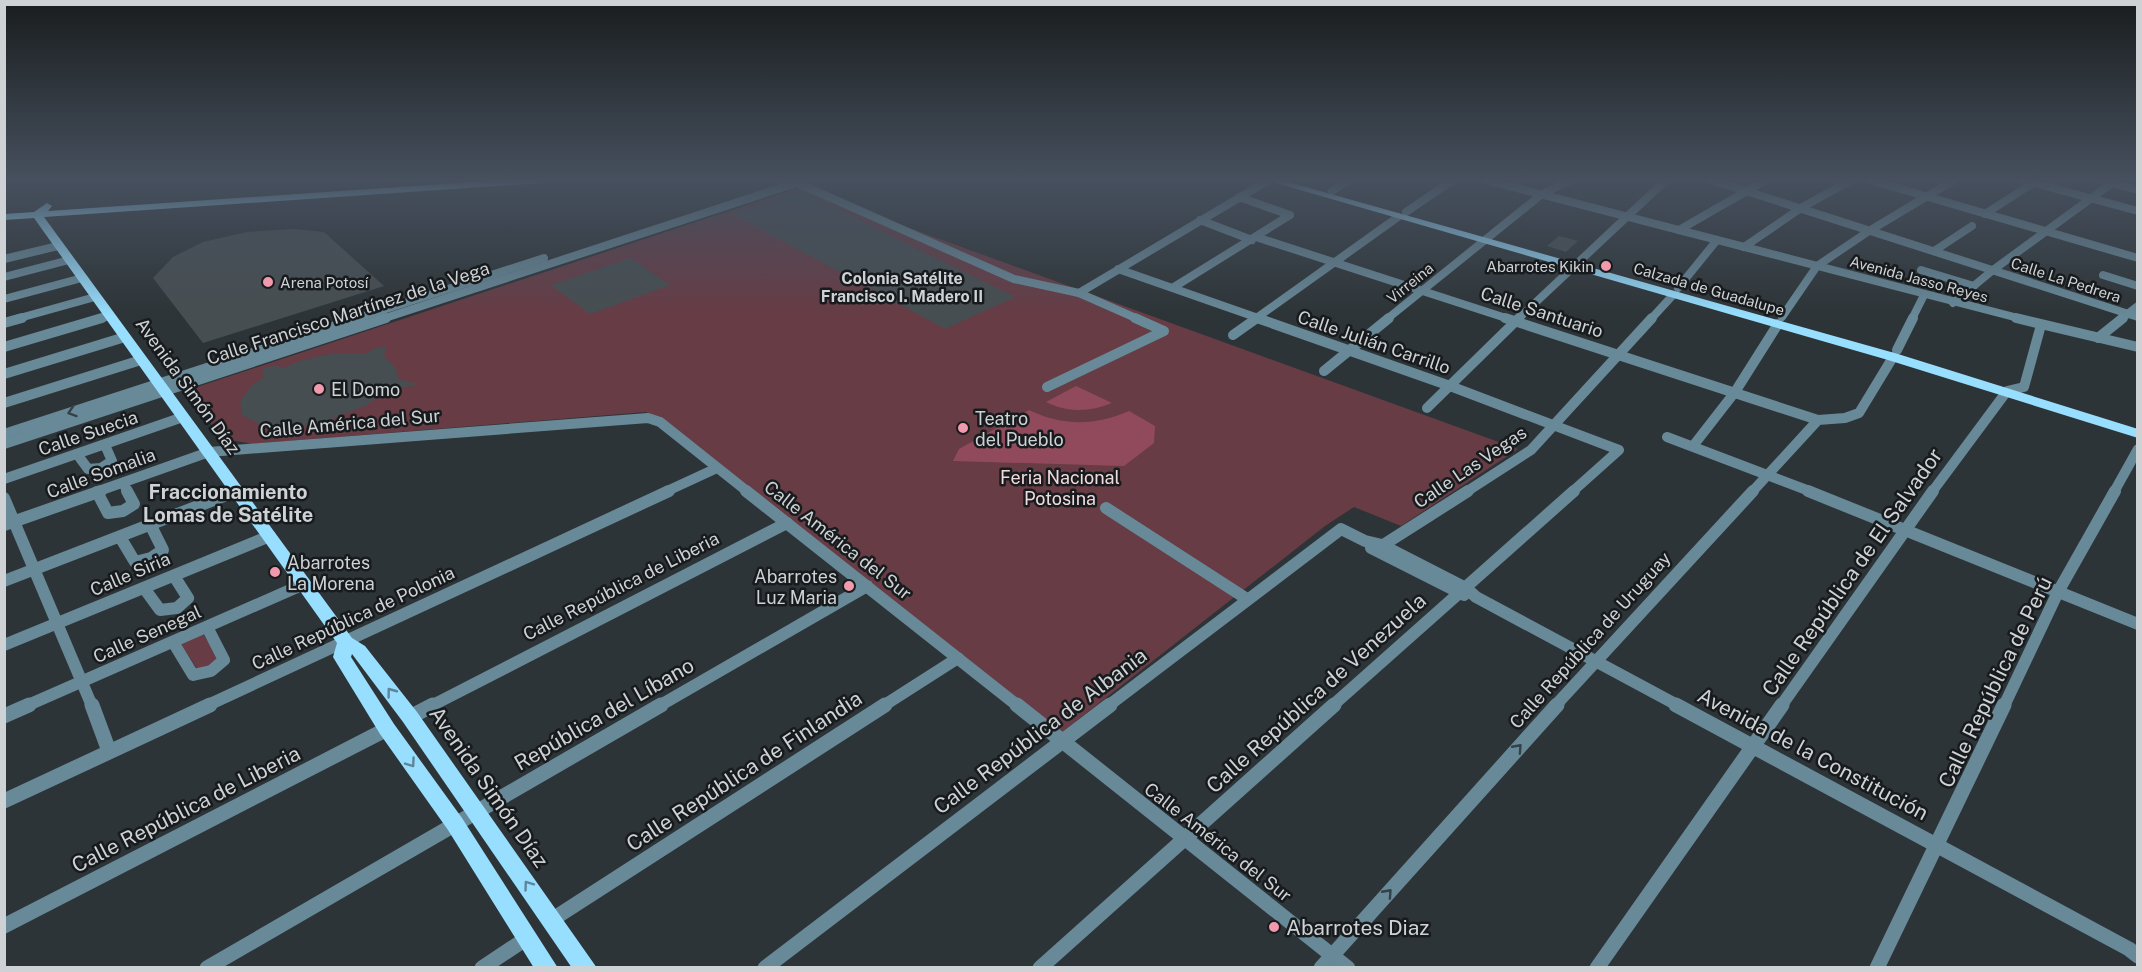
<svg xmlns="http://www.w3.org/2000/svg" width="2142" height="972" viewBox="0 0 2142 972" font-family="'Public Sans',sans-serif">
<rect width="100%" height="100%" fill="#2d3437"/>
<!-- green -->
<g fill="#673c45">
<polygon points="799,188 1518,449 1401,526 1354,507 1325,526 1061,733 664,420 646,412 252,444 222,438 187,393 194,388"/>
<polygon points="203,634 220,661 199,672 181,644"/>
</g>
<!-- water -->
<g fill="#914a5b">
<path d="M1076,386l36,17c-22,9 -44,10 -66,-1z"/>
<path d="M1029,410c32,16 67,16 100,1l26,15 -1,17 -30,23 -171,-5 6,-12z"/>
</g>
<!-- building -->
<g fill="#474e51">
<polygon points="800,191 915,248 1015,297 945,329 733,214"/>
<polygon points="294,229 324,232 384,286 203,343 153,278 173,257 203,242 247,232"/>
<polygon points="1559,236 1578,241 1566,252 1547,246"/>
<polygon points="630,258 670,285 590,314 551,285"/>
<polygon points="386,346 384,356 396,368 398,379 418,384 399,389 390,388 367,405 329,420 330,426 321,430 311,431 311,425 286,427 259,424 242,415 240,402 251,386 264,377 262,370 265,368 276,365 282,368 303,360 335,353 367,353 375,348"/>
</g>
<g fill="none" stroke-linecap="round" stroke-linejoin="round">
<!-- minor-far3 -->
<g stroke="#688998" stroke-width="8">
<polyline points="1486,180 2022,319"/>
<polyline points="1712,180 2138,317"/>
<polyline points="1870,180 2138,258"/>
<polyline points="2023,180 2138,211"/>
<polyline points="2100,180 2138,190"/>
<polyline points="793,181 1014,279 1079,293 1138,319"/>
<polyline points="1332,191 1349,180"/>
<polyline points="1239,197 1290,215"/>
<polyline points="1406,212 1453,180"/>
<polyline points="1985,214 2033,183"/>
<polyline points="1200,220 1252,240"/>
<polyline points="1679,230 1766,180"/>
<polyline points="1256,237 1509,319"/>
<polyline points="1744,247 1801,208 1851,180"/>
<polyline points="1934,251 1972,226"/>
<polyline points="4,259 58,246"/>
<polyline points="1118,269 1261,319"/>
<polyline points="1921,270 1974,286"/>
<polyline points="2103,275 2138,286"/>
<polyline points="4,277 69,260"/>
<polyline points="1174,287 1290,215"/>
<polyline points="1678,288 1717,240"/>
<polyline points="1079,293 1269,180"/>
<polyline points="4,299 82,278"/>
<polyline points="1953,303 1993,270 2116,180"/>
<polyline points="1782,317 1817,266 1869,231 1954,180"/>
<polyline points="16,319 95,297"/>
<polyline points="97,319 109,316"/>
<polyline points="355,319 544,258"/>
<polyline points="382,319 805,180"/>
<polyline points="1255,319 1398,217"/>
<polyline points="1387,319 1542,194 1571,180"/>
<polyline points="1518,319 1666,180"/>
<polyline points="1651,319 1673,295"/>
<polyline points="1912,319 1924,295"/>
<polyline points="2121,319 2138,306"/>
</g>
<!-- minor-far2 -->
<g stroke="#688998" stroke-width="10">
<polyline points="1257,318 1450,386 1619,450 1572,492"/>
<polyline points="1505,318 1818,420"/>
<polyline points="2016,318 2138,347"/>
<polyline points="4,323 22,318"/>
<polyline points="1233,335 1257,318"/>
<polyline points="2098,338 2123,318"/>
<polyline points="4,347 102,318"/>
<polyline points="1897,350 1913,318"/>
<polyline points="1324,371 1389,318"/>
<polyline points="4,374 125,337"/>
<polyline points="1047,387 1164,331 1135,318"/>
<polyline points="4,403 141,360"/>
<polyline points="1427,408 1519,318"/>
<polyline points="4,434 360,318"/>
<polyline points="1667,437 1812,492"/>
<polyline points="4,444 386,318"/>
<polyline points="1693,446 1735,392 1778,324"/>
<polyline points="77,454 88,469 101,468 112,461 105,445"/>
<polyline points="4,479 183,417"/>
<polyline points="123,483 128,492"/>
<polyline points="96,492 209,452 648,418 660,422 748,492"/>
<polyline points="234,492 237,491"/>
<polyline points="665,492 717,468"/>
<polyline points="1466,492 1531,450 1652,318"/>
<polyline points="1752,492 1818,420 1845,418 1859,413 1893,357"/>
<polyline points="1932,492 2007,391 2024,387 2041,325"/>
<polyline points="2114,492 2138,449"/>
</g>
<!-- minor-far1 -->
<g stroke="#688998" stroke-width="12">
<polyline points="746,491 1018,706"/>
<polyline points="1808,491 2138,624"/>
<polyline points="97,492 108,513 123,511 134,504 127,491"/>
<polyline points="4,498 92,706"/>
<polyline points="1106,508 1247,599"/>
<polyline points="4,525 101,491"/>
<polyline points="120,537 135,562 151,558 163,550 150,524"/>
<polyline points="1371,548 1464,595"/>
<polyline points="1377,549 1468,491"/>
<polyline points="4,581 237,491"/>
<polyline points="144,588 160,610 177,608 188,598 174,576"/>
<polyline points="173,642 193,675 211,671 224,660 207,627"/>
<polyline points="4,645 270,536"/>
<polyline points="26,706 304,584"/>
<polyline points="206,706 669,491"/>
<polyline points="431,706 787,523"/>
<polyline points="659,706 867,586"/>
<polyline points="883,706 958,658"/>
<polyline points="1108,706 1341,529 1365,541 1382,545 1466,588 1476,597 1679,706"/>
<polyline points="1332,706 1574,491"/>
<polyline points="1555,706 1753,491"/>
<polyline points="1781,706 1933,491"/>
<polyline points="2004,706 2058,592 2115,491"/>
</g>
<!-- minor -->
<g stroke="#688998" stroke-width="15">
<polyline points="92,705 109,751"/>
<polyline points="1017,705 1348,968"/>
<polyline points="1676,705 2129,949 2138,956"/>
<polyline points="4,716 29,705"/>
<polyline points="410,717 433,705"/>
<polyline points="4,801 210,705"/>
<polyline points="553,919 885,705"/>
<polyline points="4,926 387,729"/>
<polyline points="207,968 661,705"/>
<polyline points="482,968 527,938"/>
<polyline points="765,968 1110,705"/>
<polyline points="1040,968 1334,705"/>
<polyline points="1321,968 1557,705"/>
<polyline points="1597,968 1782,705"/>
<polyline points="1877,968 2004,705"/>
</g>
<!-- major -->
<g fill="#98defe" fill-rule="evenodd">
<polygon points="501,180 546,180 541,183 44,217 352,638 365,646 417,712 597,968 572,968 403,722 352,654 351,657 394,724 462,818 558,968 534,968 448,830 380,734 336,662 333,657 337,643 34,218 4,220 4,214 34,212 47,203 52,206 48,211"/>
<polygon points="1266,180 1281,180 1898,354 2138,429 2138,438 1888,360"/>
</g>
</g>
<!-- one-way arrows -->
<defs><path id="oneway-chevron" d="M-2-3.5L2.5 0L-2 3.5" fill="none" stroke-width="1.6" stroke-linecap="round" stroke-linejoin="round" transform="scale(1.5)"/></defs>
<g stroke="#344248">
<use href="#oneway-chevron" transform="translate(72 412) rotate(162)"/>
<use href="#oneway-chevron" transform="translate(1518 748) rotate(-48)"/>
<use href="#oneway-chevron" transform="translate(1388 893) rotate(-48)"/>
</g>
<g stroke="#5e8699">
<use href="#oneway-chevron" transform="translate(391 692) rotate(-127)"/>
<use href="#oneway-chevron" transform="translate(411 763) rotate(55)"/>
<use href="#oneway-chevron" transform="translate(528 885) rotate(-126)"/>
</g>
<!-- sky -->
<linearGradient id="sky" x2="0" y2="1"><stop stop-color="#191d1e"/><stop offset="0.57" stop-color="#46505e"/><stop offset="1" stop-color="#46505e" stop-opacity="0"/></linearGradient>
<rect width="2142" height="316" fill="url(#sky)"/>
<!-- markers -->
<g fill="#f29aad" stroke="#181b1d" stroke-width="2">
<circle cx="1606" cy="266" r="6"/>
<circle cx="268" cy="282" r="6"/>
<circle cx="319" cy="389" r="6"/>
<circle cx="963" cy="428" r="6"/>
<circle cx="275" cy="572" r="6"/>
<circle cx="849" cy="586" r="6"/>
<circle cx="1274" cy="927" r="6"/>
</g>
<g text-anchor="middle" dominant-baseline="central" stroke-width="5" stroke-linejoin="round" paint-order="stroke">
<!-- far-poi labels -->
<g font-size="15" fill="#ced2d4" stroke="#181b1d" text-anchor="end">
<text x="1594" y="266">Abarrotes Kikin</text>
<text x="280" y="282" text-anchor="start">Arena Potosí</text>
</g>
<!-- far-street labels -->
<g font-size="15" fill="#ced2d4" stroke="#181b1d">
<text transform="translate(1919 279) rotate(15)">Avenida Jasso Reyes</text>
<text transform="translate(2066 280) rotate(18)">Calle La Pedrera</text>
<text transform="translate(1410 283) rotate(-39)">Virreina</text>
<text transform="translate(1709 289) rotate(16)">Calzada de Guadalupe</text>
</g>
<!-- far-neighbourhood labels -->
<g font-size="16" font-weight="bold" fill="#ced2d4" stroke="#181b1d">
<text x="902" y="278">Colonia Satélite<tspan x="902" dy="18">Francisco I. Madero II</tspan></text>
</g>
<!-- street labels -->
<g font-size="18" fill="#ced2d4" stroke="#181b1d">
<text transform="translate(1542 312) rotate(18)">Calle Santuario</text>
<text transform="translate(348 313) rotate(-18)">Calle Francisco Martínez de la Vega</text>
<text transform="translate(1374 342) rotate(19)">Calle Julián Carrillo</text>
<text transform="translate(188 386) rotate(54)">Avenida Simón Díaz</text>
<text transform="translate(350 423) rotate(-5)">Calle América del Sur</text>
<text transform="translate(88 433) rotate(-19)">Calle Suecia</text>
<text transform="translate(1470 467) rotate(-34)">Calle Las Vegas</text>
<text transform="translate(101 473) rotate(-20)">Calle Somalia</text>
<text transform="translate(838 540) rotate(38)">Calle América del Sur</text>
<text transform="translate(130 574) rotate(-23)">Calle Siria</text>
<text transform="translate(621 586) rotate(-27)">Calle República de Liberia</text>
<text transform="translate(353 618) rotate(-25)">Calle República de Polonia</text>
<text transform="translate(147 634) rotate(-24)">Calle Senegal</text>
<text transform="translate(1590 640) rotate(-48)">Calle República de Uruguay</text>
<text transform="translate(1218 842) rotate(38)">Calle América del Sur</text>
</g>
<!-- poi labels -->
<g font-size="18" fill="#ced2d4" stroke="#181b1d" text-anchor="start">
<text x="331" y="389">El Domo</text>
<text x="975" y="418">Teatro<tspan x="975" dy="21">del Pueblo</tspan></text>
<text x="287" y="562">Abarrotes<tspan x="287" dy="21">La Morena</tspan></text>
<text x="837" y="576" text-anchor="end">Abarrotes<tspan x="837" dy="21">Luz Maria</tspan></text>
</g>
<!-- park labels -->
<g font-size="18" fill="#f1dade" stroke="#181b1d">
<text x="1060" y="477">Feria Nacional<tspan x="1060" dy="21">Potosina</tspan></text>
</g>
<!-- neighbourhood labels -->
<g font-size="20" font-weight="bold" fill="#ced2d4" stroke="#181b1d">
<text x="228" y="492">Fraccionamiento<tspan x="228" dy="23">Lomas de Satélite</tspan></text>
</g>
<!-- near-street labels -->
<g font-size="21" fill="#ced2d4" stroke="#181b1d">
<text transform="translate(1852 572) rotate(-55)">Calle República de El Salvador</text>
<text transform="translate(1995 682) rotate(-64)">Calle República de Perú</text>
<text transform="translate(1316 693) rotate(-42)">Calle República de Venezuela</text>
<text transform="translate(604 714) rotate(-30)">República del Líbano</text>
<text transform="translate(1040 731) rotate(-37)">Calle República de Albania</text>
<text transform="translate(1813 754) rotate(28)">Avenida de la Constitución</text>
<text transform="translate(744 771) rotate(-33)">Calle República de Finlandia</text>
<text transform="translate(489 787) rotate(55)">Avenida Simón Díaz</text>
<text transform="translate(186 809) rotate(-27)">Calle República de Liberia</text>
</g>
<!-- near-poi labels -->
<g font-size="21" fill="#ced2d4" stroke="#181b1d" text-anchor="start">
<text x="1286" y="927">Abarrotes Diaz</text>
</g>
</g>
<!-- border -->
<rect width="2142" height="972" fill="none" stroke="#ced2d4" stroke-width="12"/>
</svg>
